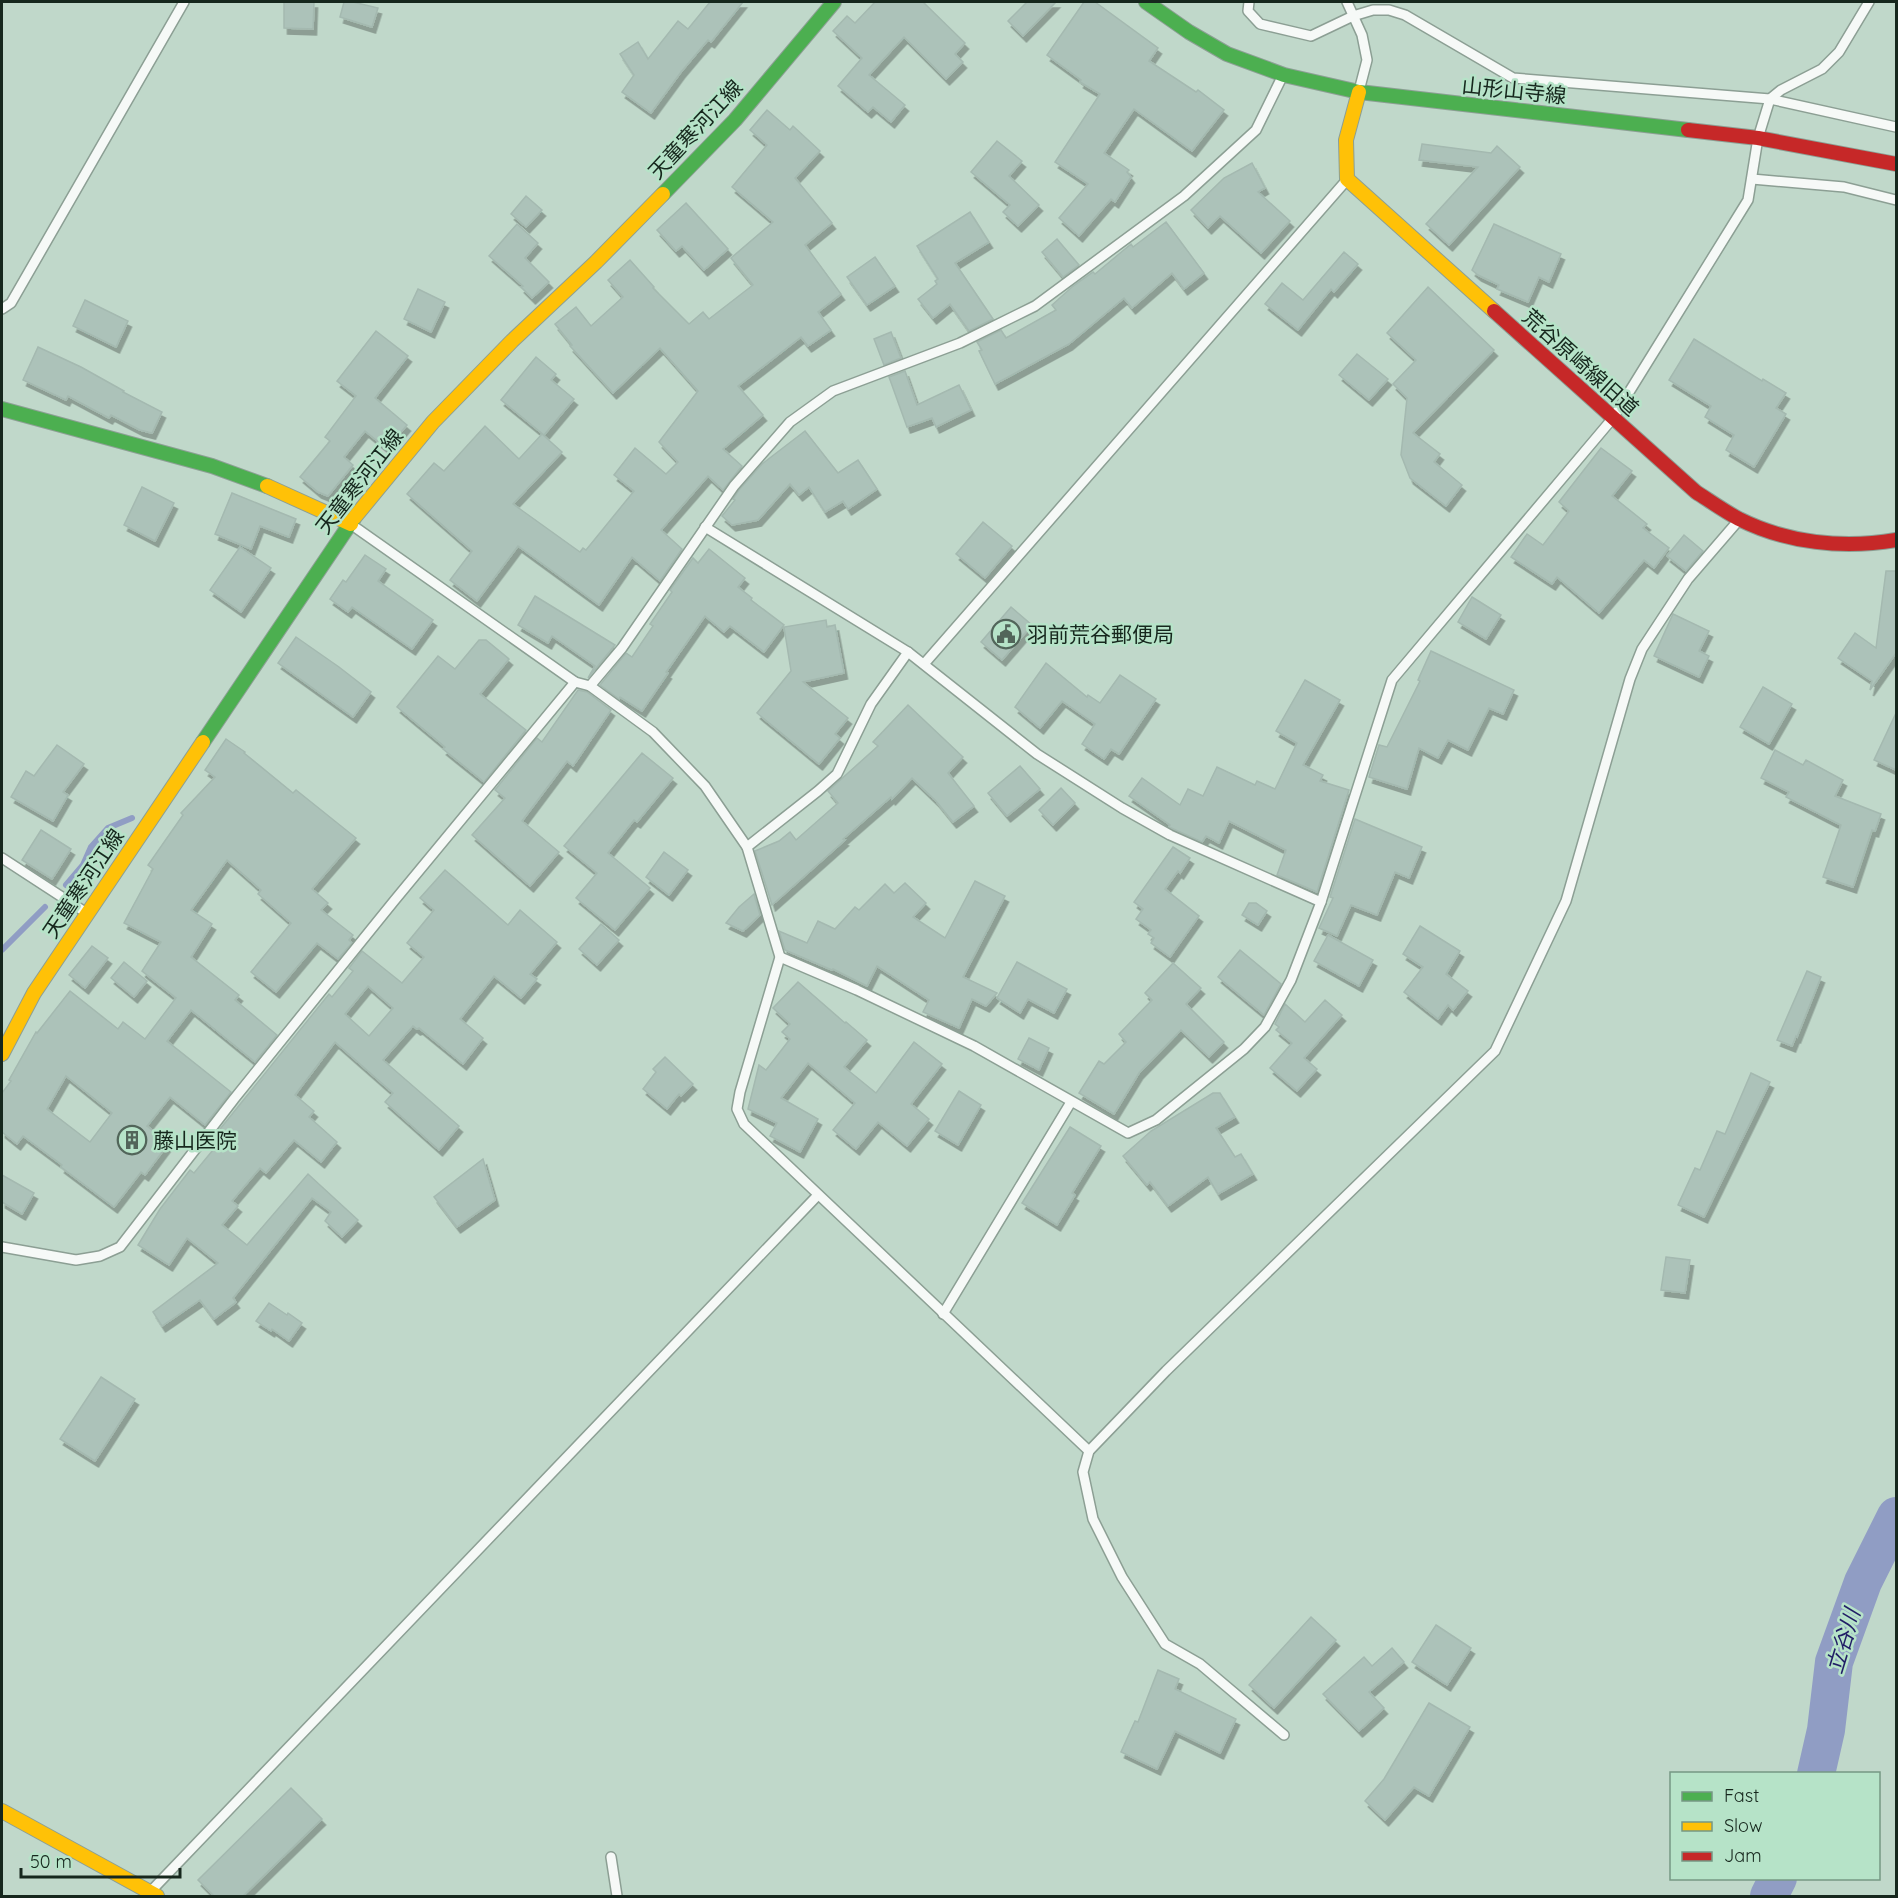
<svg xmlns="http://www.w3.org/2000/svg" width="1898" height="1898" viewBox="0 0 1898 1898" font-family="Quicksand,'Noto Sans JP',sans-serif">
<defs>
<filter id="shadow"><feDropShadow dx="3.5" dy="6" stdDeviation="0" flood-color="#0004"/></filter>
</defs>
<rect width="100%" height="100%" fill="#c0d8ca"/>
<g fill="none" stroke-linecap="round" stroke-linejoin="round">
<!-- stream -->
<g stroke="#909dc4" stroke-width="6">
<polyline points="66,885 83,865 91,847 108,828 132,818"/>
<polyline points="2,950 45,907"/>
</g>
<!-- river -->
<g stroke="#909dc4" stroke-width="38">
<polyline points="1816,1774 1826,1730 1834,1662 1863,1582 1896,1516"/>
<polyline points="1769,1896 1778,1878"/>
</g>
</g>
<!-- building -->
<g fill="#acc2b9" stroke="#a4b9b0" stroke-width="1.5" fill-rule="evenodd" filter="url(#shadow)">
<polygon points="284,2 314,2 313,29 284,28"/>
<polygon points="344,2 353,2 378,8 372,27 340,17"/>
<polygon points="710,2 743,2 711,42 708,40 681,72 651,113 622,92 634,75 620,54 638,42 648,59 678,21 688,29"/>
<polygon points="875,2 923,2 965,43 955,54 963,62 946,79 904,37 869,75 905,105 891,122 873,107 868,112 838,86 862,58 833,31 847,16 855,23"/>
<polygon points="1027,2 1056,2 1023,36 1008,21"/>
<polygon points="1084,2 1095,2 1158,48 1149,61 1196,92 1198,90 1224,110 1192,151 1134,109 1104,153 1129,170 1127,172 1131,177 1115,202 1111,199 1079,236 1059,218 1088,184 1055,162 1100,94 1080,82 1081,80 1047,55"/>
<polygon points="767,110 790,130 793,126 820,151 795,178 832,223 805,245 841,294 818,312 831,330 808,346 801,337 738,386 763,415 723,449 742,466 723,490 708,476 661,530 682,549 660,581 632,557 599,605 518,546 477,601 450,580 472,551 407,494 434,463 444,471 485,426 519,459 542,434 562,452 513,504 580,552 583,548 586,550 634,491 614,475 635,448 666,474 678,462 659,442 698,391 660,348 613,393 570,346 572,345 555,324 576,307 591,326 623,297 608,280 630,260 654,287 653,288 689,324 703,312 709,319 753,285 731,258 773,222 732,187 767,145 750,130"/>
<polygon points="997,141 1022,161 1009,176 1039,205 1018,226 1003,212 1010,205 971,172"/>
<polygon points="1422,144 1491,153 1497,146 1520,167 1449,245 1426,224 1478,167 1419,160"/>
<polygon points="1252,163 1265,188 1258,192 1290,221 1261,253 1220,216 1208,228 1191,210 1224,178"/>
<polygon points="526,196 542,210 526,227 511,214"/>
<polygon points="686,203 728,249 704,270 682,246 676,251 657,230"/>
<polygon points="970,212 989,242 955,263 993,319 969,331 950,304 933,318 918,299 937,284 935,281 938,279 917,246"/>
<polygon points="1166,222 1204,273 1184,289 1172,273 1132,308 1124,298 1069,344 995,384 979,351 982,350 977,342 1001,330 1006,338 1056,310 1052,305 1072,287 1093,272 1095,274 1131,244 1133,247"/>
<polygon points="517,224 538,243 525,258 549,282 532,298 521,287 523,286 489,256"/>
<polygon points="1494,224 1561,254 1549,282 1539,277 1528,302 1497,289 1499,285 1478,275 1472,270"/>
<polygon points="1057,239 1079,265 1063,277 1042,252"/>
<polygon points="1344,252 1358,264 1334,292 1331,289 1298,330 1265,304 1282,283 1303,300"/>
<polygon points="875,257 895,286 867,305 847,277"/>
<polygon points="1428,287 1494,350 1413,433 1440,454 1434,462 1462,485 1446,506 1410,478 1401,455 1407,398 1393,384 1416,360 1387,333"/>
<polygon points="418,289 445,302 431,332 404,319"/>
<polygon points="85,300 128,321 116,347 73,326"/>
<polygon points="376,331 408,356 375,398 407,425 387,449 365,431 344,457 353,465 328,496 318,492 300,477 330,441 325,437 356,396 337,381"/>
<polygon points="891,332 901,358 884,365 874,339"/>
<polygon points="1694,339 1762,381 1763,379 1786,393 1776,408 1786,414 1754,467 1726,450 1734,435 1705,417 1711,406 1669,380"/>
<polygon points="38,347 81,367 124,391 123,392 162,412 152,433 140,430 111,415 109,418 68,396 66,400 23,380"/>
<polygon points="1357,354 1388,379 1369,400 1339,375"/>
<polygon points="536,357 556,374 551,380 574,399 544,435 501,400"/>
<polygon points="905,371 917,405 959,385 971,410 936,427 932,418 907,427 889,377"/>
<polygon points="805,431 838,473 858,460 877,489 848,509 843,501 825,512 809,487 799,495 790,484 758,520 732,525 722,516 735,500 733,499 739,490 762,464"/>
<polygon points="1601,448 1632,471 1612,496 1647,524 1643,528 1669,548 1654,568 1644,560 1599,613 1557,577 1552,584 1511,557 1527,534 1543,545 1569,511 1559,502"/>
<polygon points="142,487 174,503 155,541 124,525"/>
<polygon points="232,493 296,519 289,537 260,526 251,549 215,534"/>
<polygon points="983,522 1012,546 985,578 956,554"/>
<polygon points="1684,535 1703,551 1686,571 1667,556"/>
<polygon points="240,547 271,568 241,612 210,590"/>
<polygon points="709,549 745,578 738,587 752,598 751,600 784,625 764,652 730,626 724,632 705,616 666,672 668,673 642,711 620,697 619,699 600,685 626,653 632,657 653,626 650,624 672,592 670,590 693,558 698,563"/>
<polygon points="365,555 386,569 378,581 433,620 412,649 352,607 348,612 330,599 343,580 346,582"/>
<polygon points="1886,571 1896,571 1896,653 1870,690 1872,681 1838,658 1855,633 1876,648"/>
<polygon points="535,596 615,645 588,678 595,666 552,636 548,643 518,625"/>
<polygon points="1472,597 1501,615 1486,639 1458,622"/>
<polygon points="1011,607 1032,625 1002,660 981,642"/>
<polygon points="1673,614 1709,631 1699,651 1709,656 1699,677 1654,656"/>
<polygon points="826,620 827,627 835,625 844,673 803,682 848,718 835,734 840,738 819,764 757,713 791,671 784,627"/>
<polygon points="296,637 339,667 371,692 353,717 278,663"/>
<polygon points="479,640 486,640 509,659 480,694 526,730 484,782 443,749 445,747 397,707 438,656 455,669"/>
<polygon points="1431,651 1514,690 1503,714 1489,708 1468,750 1448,740 1438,758 1419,748 1407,789 1369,777 1379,745 1387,747 1420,681 1418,680"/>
<polygon points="1046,663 1087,697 1088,695 1100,703 1120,675 1156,699 1119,754 1111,749 1104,759 1082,744 1095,724 1062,701 1040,728 1015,707"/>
<polygon points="1305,680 1340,700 1303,765 1323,775 1320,781 1349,790 1317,892 1277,875 1286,850 1229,821 1219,843 1206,836 1202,842 1169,827 1170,825 1129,796 1142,778 1180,805 1188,789 1203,796 1217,767 1255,785 1257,781 1275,789 1297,743 1276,731"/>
<polygon points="1763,687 1792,704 1769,744 1740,727"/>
<polygon points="578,690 587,692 611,710 573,766 567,761 522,821 559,852 530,886 472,835 505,798 495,790 537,738 542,742"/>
<polygon points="908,705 963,757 948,773 974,806 953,822 936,801 912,778 892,799 891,797 843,839 845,840 772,905 755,851 779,841 790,832 796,840 838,803 828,791 878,746 873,742"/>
<polygon points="1896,713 1896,770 1874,760"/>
<path d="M226,739l19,13 -1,1 49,40 3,-3 60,48 -44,51 16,14 -7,7 32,25 -4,5 3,3 -14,16 -21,-16 -41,49 -25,-20 40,-49 -33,-29 3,-4 -34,-30 -36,50 21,14 -21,33 48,38 -4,5 42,35 -22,27 -64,-52 -24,31 64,51 -26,33 -35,-28 -23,29 22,17 -24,32 -4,-3 -27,35 -53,-40 1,-2 -39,-29 -6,8 -15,-12v-39l9,-12 -2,-1 27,-48 1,1 33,-42 48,38 5,-7 22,17 31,-41 -34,-27 19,-29 -37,-19 29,-54 -5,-4 35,-50 -2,-2 34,-36 -10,-7zM66,1076l46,37 -22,29 -43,-33z"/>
<polygon points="57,745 84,764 63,792 68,795 53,821 11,797 26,771 34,776"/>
<polygon points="1775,750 1803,765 1806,760 1843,780 1835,796 1881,814 1875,831 1872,830 1853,887 1823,877 1841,825 1786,797 1789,792 1761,778"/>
<polygon points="642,753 673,778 637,822 634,820 608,853 650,888 615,930 576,898 597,873 564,846"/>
<polygon points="1020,766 1040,789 1007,816 988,793"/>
<polygon points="1061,788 1075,803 1053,825 1039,810"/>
<polygon points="1355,819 1422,847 1409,878 1395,872 1377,915 1351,905 1337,936 1319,928 1333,898 1330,897"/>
<polygon points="41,830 71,849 52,879 22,860"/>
<polygon points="1173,847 1190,858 1180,873 1178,871 1165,889 1199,916 1170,957 1151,943 1154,938 1148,934 1151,930 1136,919 1143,909 1134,902"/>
<polygon points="664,852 688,870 669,895 646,877"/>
<path d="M445,870l63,55 12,-15 37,32 -27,32 7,5 -16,19 -27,-22 -34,43 23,19 -20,26 -44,-36 -2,1 -4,-3 -30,34 76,66 -20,24 -54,-48 8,-9 -58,-51 -40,53 19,16 -5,6 28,25 -16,20 -27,-22 -28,33 -6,-5 -28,33 6,5 -16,19 25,20 61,-71 50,46 -16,17 -17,-16 6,-9 -19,-14 -79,100 3,4 -22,17 -14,-19 -38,26 -9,-14 65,-49 -31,-25 -18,27 -31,-20 22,-36 30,-39 4,3 28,-34 -6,-5 113,-140 3,3 21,-26 -4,-3 13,-17 40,32 22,-26 -17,-14 27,-33 -14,-12zM368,986l25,22 -24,28 -24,-22z"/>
<polygon points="975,881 1005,896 963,977 997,993 986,1006 972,999 959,1028 923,1012 929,1000 877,966 867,986 833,969 832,970 785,950 779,931 807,943 818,921 835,929 855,907 859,910 885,884 894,893 905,883 926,903 913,917 945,938"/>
<polygon points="754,894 760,915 743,931 726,923 739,907"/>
<polygon points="1249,903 1256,903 1267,911 1258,925 1242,915"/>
<polygon points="601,924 619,940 597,965 579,949"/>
<polygon points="1420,926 1460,951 1446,974 1468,991 1453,1010 1448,1005 1438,1019 1404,992 1423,967 1403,954"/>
<polygon points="1328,935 1373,960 1359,986 1314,961"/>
<polygon points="92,946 108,958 85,988 69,975"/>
<polygon points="1240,950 1281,984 1264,1015 1218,977"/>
<polygon points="124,962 147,981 134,997 111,978"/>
<polygon points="1017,962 1067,989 1054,1013 1028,999 1020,1013 997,998"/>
<polygon points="1173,963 1201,988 1186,1004 1224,1042 1209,1057 1181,1030 1139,1073 1114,1114 1079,1093 1099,1061 1104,1064 1126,1042 1119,1034 1152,1000 1145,993"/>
<polygon points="1807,971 1821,977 1797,1037 1796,1036 1792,1046 1777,1040"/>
<polygon points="798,982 845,1023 846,1022 867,1040 844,1067 876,1093 914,1042 942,1064 911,1104 929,1119 907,1146 878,1122 856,1149 833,1130 855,1103 808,1063 781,1098 818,1119 800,1152 770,1136 777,1123 748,1109 759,1065 766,1070 790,1039 782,1032 790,1024 773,1008"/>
<polygon points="1325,1000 1342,1015 1304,1058 1317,1069 1297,1091 1270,1068 1292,1043 1276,1030 1279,1027 1275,1024 1285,1004 1305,1022"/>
<polygon points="1029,1038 1049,1048 1039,1070 1018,1059"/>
<polygon points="665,1057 693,1084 681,1096 679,1094 667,1109 643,1089 656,1072 653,1069"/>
<polygon points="1751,1073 1770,1082 1704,1217 1678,1205 1695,1168 1700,1170 1717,1131 1725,1134"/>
<polygon points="959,1091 981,1105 958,1145 935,1131"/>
<polygon points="1213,1093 1220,1093 1235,1117 1216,1128 1235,1157 1241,1154 1253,1174 1218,1194 1208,1177 1168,1206 1150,1182 1147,1185 1123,1156 1151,1131"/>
<polygon points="1070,1127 1101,1146 1072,1193 1075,1195 1057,1225 1022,1203"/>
<polygon points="483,1159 495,1200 457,1227 434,1197"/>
<polygon points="2,1175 34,1193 22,1214 2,1202"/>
<polygon points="1666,1257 1690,1260 1685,1293 1661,1290"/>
<polygon points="269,1303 287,1315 288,1313 302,1323 289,1341 272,1329 271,1331 256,1321"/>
<polygon points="101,1377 135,1399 95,1461 60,1439"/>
<polygon points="1311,1617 1336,1640 1274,1708 1249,1685"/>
<polygon points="1436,1625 1471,1648 1447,1685 1412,1662"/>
<polygon points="1392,1648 1404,1662 1369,1692 1384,1708 1359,1731 1323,1694 1364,1657 1372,1666"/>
<polygon points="1158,1670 1179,1679 1175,1689 1236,1719 1220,1753 1175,1731 1157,1769 1121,1752 1135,1721 1138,1722"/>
<polygon points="1429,1703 1470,1727 1429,1796 1414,1787 1385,1820 1365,1801 1384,1779"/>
<polygon points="291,1788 322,1819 243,1896 214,1896 198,1880"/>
</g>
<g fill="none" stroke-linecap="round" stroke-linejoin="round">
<!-- lane casing -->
<g stroke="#8c9f94" stroke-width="12">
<g id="lane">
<polyline points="1249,2 1248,11 1260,24 1311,36 1353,16 1373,10 1389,10 1405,15 1513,78 1770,99 1896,127"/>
<polyline points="1347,2 1362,35 1367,60 1360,87"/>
<polyline points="1752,179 1844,187 1896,200"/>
<polyline points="2,309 11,303 184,2"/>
<polyline points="352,525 575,682 590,686"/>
<polyline points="705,527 908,652 1037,754 1122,808 1170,835 1321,902"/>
<polyline points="924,664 1345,182"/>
<polyline points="747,847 818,791 837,774 871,704 908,652"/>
<polyline points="2,858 85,912"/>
<polyline points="780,957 857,990 974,1046 1128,1133 1156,1120 1244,1049 1265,1027 1291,980 1321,902 1392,680 1613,418 1748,200 1758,138 1770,99 1781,90 1822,69 1839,52 1869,2"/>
<polyline points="2,1247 76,1260 100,1256 120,1247 234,1099 394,901 575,682"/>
<polyline points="943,1314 1071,1102"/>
<polyline points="1089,1451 744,1124 737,1109 740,1092 780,957 747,847 705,786 653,732 590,686 622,648 734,486 790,422 833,391 960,343 1035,306 1184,196 1256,130 1282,77"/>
<polyline points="1284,1735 1200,1664 1165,1644 1122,1577 1093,1519 1083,1472 1089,1451 1166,1371 1495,1051 1566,901 1630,679 1642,649 1688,579 1738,521"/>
<polyline points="611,1857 617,1896"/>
<polyline points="151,1891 818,1195"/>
</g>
</g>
<!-- fast casing -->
<g stroke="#8c9f94" stroke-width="16">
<g id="fast">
<polyline points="1146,2 1189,32 1227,54 1284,75 1359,92 1688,130"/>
<polyline points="663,194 735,120 834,2"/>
<polyline points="2,409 212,466 267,486"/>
<polyline points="203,742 354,518"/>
</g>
</g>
<!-- slow casing -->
<g stroke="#8c9f94" stroke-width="16">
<g id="slow">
<polyline points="1359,92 1346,140 1347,179 1494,311"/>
<polyline points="267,486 351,524"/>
<polyline points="354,518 433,422 512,341 596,262 663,194"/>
<polyline points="2,1054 34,993 203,742"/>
<polyline points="2,1811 157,1896"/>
</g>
</g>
<!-- jam casing -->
<g stroke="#8c9f94" stroke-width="16">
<g id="jam">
<polyline points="1688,130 1758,138 1896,164"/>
<path d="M1494,311l202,181c14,9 28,19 43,27 48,24 104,30 157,21"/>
</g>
</g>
<!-- lane -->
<use href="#lane" stroke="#f6f9f7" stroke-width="9"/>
<!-- fast -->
<use href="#fast" stroke="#4caf50" stroke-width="14"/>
<!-- slow -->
<use href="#slow" stroke="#ffc107" stroke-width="14"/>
<!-- jam -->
<use href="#jam" stroke="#c62828" stroke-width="14"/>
</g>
<!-- icons -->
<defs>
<g id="civic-ring" transform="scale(1.5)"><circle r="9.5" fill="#b6e3c8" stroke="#52655a" stroke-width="1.5"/><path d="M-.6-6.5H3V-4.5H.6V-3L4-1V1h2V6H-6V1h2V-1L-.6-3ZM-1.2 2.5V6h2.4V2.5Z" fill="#52655a"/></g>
<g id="building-ring" transform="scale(1.5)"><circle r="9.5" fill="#b6e3c8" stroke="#52655a" stroke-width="1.5"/><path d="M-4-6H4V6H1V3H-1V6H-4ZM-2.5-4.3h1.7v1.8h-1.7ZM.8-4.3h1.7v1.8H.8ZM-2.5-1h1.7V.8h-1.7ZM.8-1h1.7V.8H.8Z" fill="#52655a"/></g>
</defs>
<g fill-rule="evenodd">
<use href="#civic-ring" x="1006" y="634"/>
<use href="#building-ring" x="132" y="1140"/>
</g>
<g text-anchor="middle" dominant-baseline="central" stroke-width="5" stroke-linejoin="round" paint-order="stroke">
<!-- street labels -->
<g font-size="21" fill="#16271d" stroke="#b6e3c8">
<text transform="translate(1514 90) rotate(6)">山形山寺線</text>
<text transform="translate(695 129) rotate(-47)">天童寒河江線</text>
<text transform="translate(1581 362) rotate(42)">荒谷原崎線旧道</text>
<text transform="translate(359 481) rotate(-52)">天童寒河江線</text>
<text transform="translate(83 883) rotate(-56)">天童寒河江線</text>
</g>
<!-- poi labels -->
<g font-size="21" fill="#16271d" stroke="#b6e3c8" text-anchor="start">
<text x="1027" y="634">羽前荒谷郵便局</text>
<text x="153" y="1140">藤山医院</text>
</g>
<!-- water labels -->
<g font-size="22" font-style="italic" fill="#211d66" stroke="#b6e3c8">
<text transform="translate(1843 1641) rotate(-73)">立谷川</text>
</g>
</g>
<!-- border -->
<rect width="1898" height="1898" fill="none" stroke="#16271d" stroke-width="6"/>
<!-- legend -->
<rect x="1670" y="1772" width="210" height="108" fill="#b6e3c8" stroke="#769884" stroke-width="1.5"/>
<rect x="1682" y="1792" width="30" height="9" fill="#4caf50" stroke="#769884" stroke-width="1.5"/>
<text x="1724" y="1802" font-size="18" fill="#16271d">Fast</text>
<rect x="1682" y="1822" width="30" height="9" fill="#ffc107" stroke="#769884" stroke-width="1.5"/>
<text x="1724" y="1832" font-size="18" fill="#16271d">Slow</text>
<rect x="1682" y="1852" width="30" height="9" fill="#c62828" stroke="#769884" stroke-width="1.5"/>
<text x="1724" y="1862" font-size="18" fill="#16271d">Jam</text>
<!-- scale -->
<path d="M21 1868v9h159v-9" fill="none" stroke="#16271d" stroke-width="3"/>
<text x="30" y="1868" font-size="18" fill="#16271d" stroke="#b6e3c8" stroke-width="4.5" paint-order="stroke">50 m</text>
</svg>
